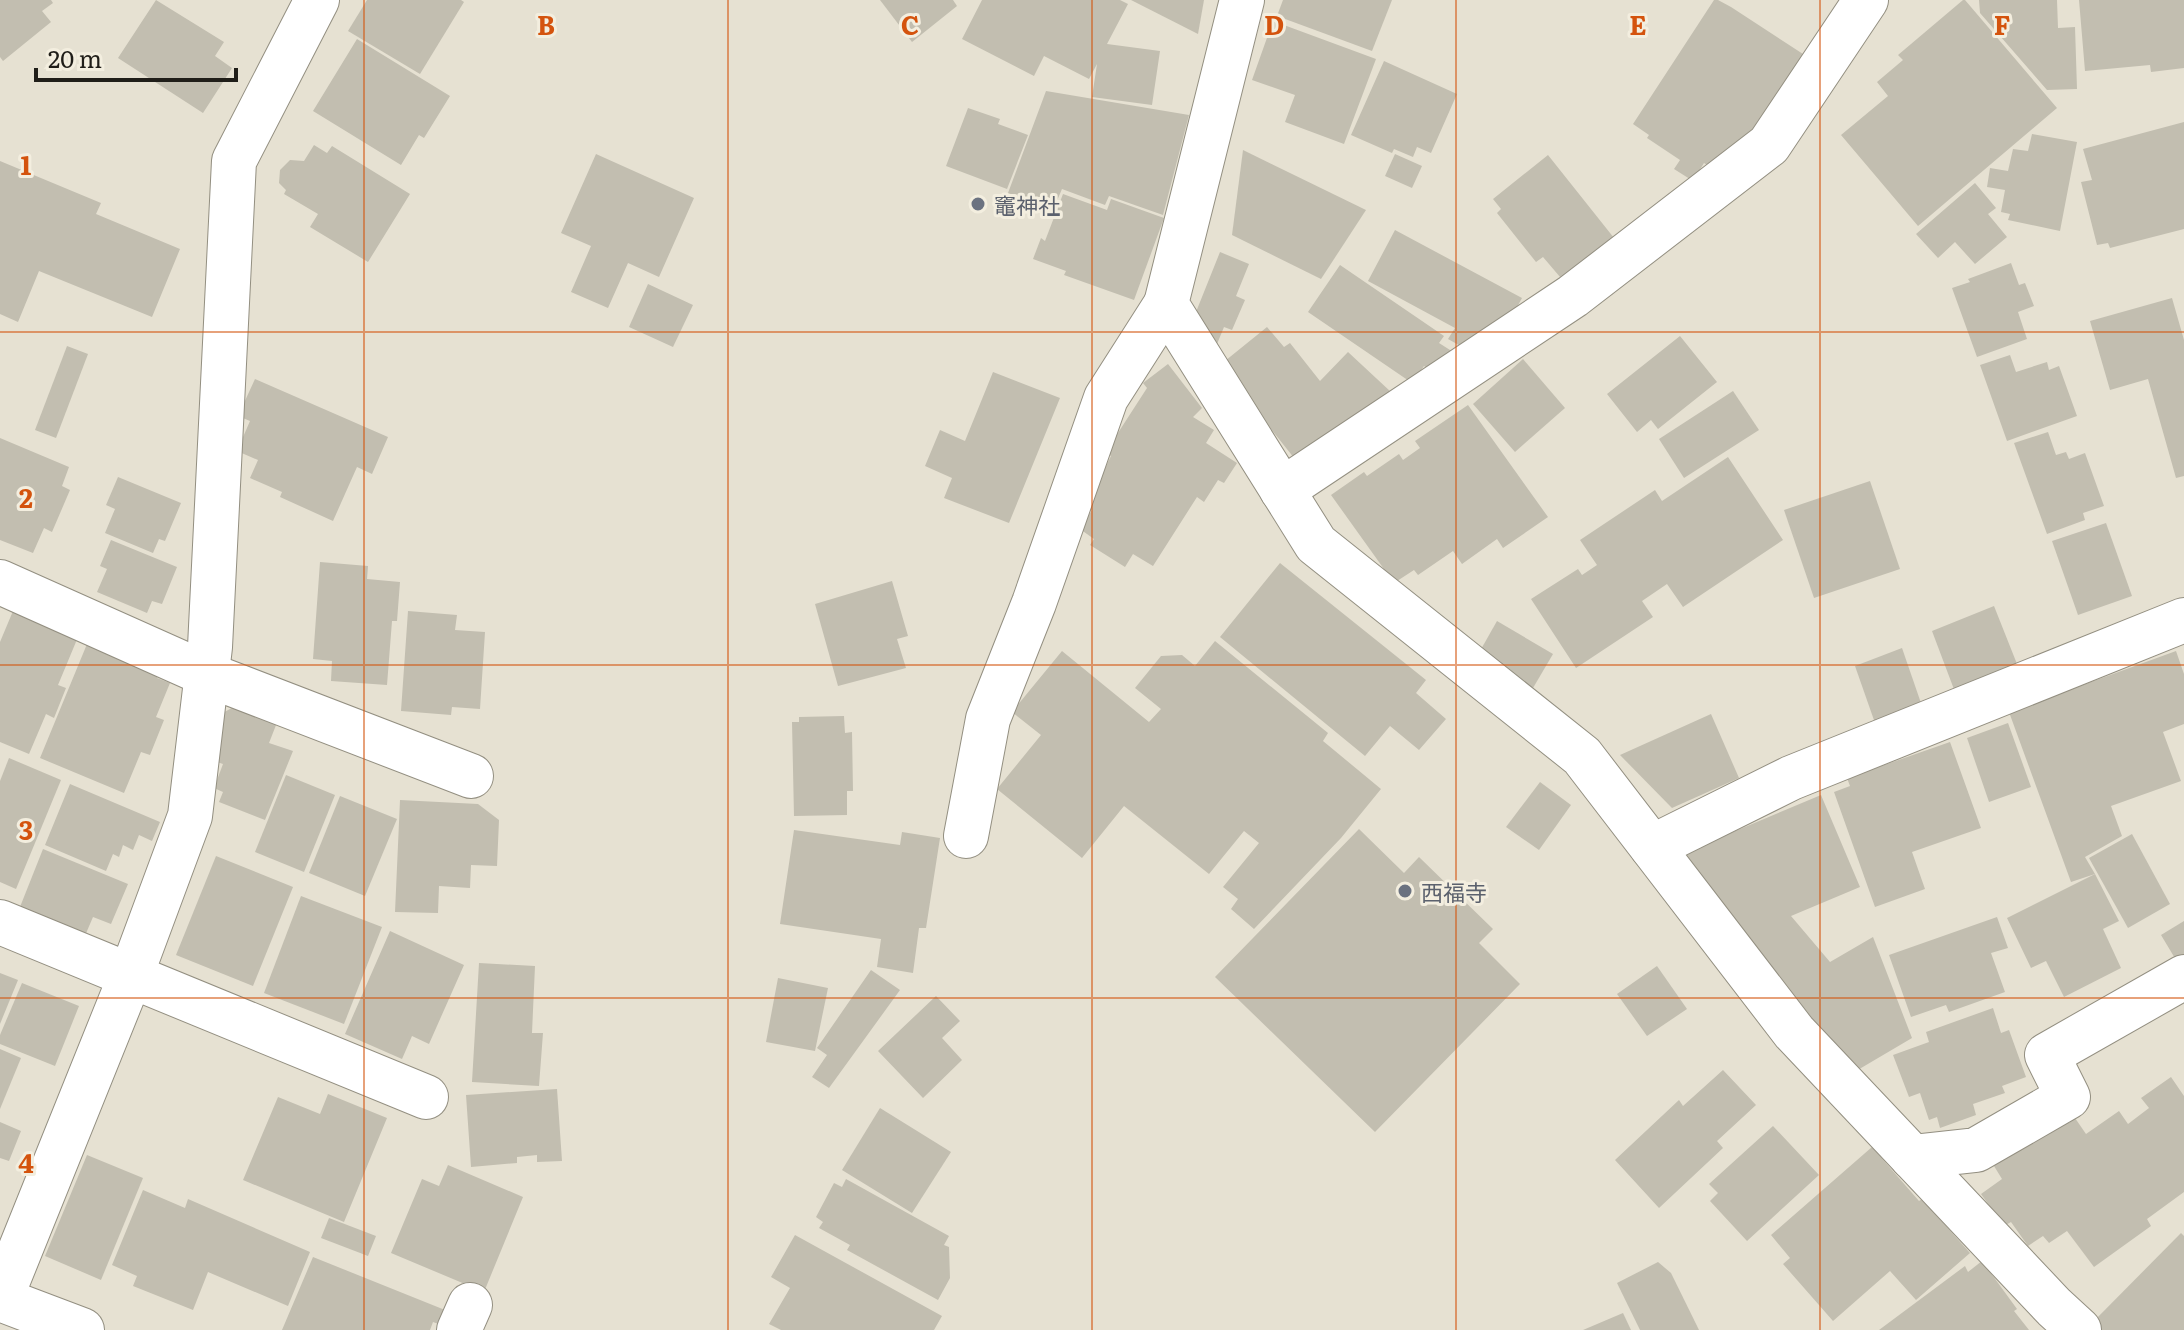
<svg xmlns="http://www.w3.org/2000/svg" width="2184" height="1330" viewBox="0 0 2184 1330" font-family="Literata,'Noto Sans JP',serif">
<rect width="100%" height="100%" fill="#e6e1d2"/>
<!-- building -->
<g fill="#c2beb0">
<polygon points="0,0 51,0 53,3 42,11 51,22 3,61 0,57"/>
<polygon points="156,0 224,42 215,56 232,68 203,113 118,58"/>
<polygon points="367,0 461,0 464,2 420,74 348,31"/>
<polygon points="880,0 953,0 957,6 912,42"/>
<polygon points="982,0 1120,0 1128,4 1107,44 1160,51 1152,105 1092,97 1097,64 1089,79 1044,56 1034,76 962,39"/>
<polygon points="1131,0 1204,0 1198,34"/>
<polygon points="1283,0 1392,0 1372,51 1277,16"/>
<polygon points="1714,0 1718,0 1731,7 1803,54 1724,176 1704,163 1693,181 1674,169 1680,160 1647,138 1649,135 1633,124"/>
<polygon points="1963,0 1965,0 2057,108 1918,226 1841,135 1888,96 1877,82 1903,60 1898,55"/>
<polygon points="1979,0 2057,0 2058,28 2075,27 2077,89 2047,90 1980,13"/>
<polygon points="2079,0 2184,0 2184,68 2151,72 2150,65 2085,71"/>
<polygon points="1273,21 1376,59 1344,144 1285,122 1295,95 1252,80"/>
<polygon points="357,39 450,96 424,138 419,135 401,165 313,111"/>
<polygon points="1384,61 1457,94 1431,153 1417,147 1413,157 1394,149 1392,153 1351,135"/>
<polygon points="1046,91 1189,115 1163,215 1109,196 1105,205 1062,189 1053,210 1008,193"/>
<polygon points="968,108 1000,119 998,124 1028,135 1007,189 946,166"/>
<polygon points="2184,122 2184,229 2110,248 2108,243 2097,245 2081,182 2092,180 2083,149"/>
<polygon points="2032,134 2077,142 2060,231 2008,220 2010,214 2001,212 2005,190 1987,187 1990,168 2008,171 2013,149 2028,151"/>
<polygon points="314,145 327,153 332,146 410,194 368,262 310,227 318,214 284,194 286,190 279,183 280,170 290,160 304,161"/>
<polygon points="1243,150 1366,210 1321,279 1232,235"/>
<polygon points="596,154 694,198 659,277 628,263 608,308 571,292 591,246 561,233"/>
<polygon points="1395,154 1422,166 1412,188 1385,176"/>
<polygon points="1548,155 1618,243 1566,284 1543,257 1536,262 1497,213 1501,209 1493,199"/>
<polygon points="0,161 101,203 96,214 180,249 152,317 39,271 18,322 0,314"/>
<polygon points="1975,183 1996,208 1988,214 2007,237 1975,264 1955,242 1938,258 1916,234"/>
<polygon points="1063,194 1107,210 1111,199 1164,218 1134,300 1064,275 1066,271 1033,259 1041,238 1045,241"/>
<polygon points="1395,230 1522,298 1503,333 1473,353 1448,339 1455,328 1368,281"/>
<polygon points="1220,252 1249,264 1236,296 1245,300 1232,330 1224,327 1217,344 1194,317"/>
<polygon points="2011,263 2019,285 2025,283 2034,306 2018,312 2027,339 1977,357 1952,288 1970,282 1968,279"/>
<polygon points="1340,265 1444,336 1439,343 1461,357 1445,380 1424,366 1412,383 1308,312"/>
<polygon points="648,284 693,305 673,347 629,327"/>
<polygon points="2172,298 2184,340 2184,476 2176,478 2148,379 2110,390 2090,321"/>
<polygon points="1267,327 1284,347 1290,343 1320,381 1348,352 1391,392 1306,473 1220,365"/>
<polygon points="1680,336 1717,382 1658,429 1651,420 1637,432 1607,394"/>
<polygon points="67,346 88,354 56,438 35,430"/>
<polygon points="2010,355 2016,372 2047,362 2049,370 2059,366 2077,416 2007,441 1980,365"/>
<polygon points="1523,359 1565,408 1515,452 1473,404"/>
<polygon points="1168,364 1202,408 1193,417 1214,430 1206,443 1237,463 1224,483 1218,480 1204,502 1197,497 1153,566 1133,554 1125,567 1090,545 1094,539 1080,529 1092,510 1086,506 1111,456 1105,453 1147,388 1143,383"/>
<polygon points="993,372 1060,398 1009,523 944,498 952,478 925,466 940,430 965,441"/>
<polygon points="255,379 388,437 372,474 357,467 333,521 280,497 282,492 250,478 258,460 237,451 250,421 238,416"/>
<polygon points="1733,391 1759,430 1684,478 1659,439"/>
<polygon points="1468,405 1548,517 1503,548 1497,539 1462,564 1453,551 1418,575 1414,570 1394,583 1331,495 1364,472 1367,476 1399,454 1403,460 1420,448 1415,441"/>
<polygon points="2048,432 2056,455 2066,452 2069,459 2085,453 2104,506 2083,513 2085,520 2047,534 2014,443"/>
<polygon points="0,438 69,467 62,486 70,490 52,532 44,528 33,553 0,540"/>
<polygon points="1728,457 1783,540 1683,607 1667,584 1642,601 1653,617 1576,668 1531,599 1578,569 1582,575 1597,565 1580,540 1655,490 1662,501"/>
<polygon points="118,477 181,503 165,541 159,539 153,553 105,533 115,509 106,505"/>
<polygon points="1870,481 1900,569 1814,598 1784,510"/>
<polygon points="2106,523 2132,596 2078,615 2052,541"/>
<polygon points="111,540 177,567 162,604 152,601 147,613 97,592 107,569 100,566"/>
<polygon points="320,562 368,566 367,579 400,582 397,621 392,621 387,685 331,681 332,661 313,659"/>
<polygon points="1280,563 1426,680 1416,693 1446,719 1419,750 1390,726 1365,756 1220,637"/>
<polygon points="892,581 908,636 897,639 906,668 838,686 815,604"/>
<polygon points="1994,606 2017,664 2003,669 2005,673 1955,692 1932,631"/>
<polygon points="13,611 78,637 58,685 66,688 54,718 46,714 29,754 0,742 0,642"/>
<polygon points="408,611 457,615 455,630 485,632 480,709 452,707 451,715 401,711"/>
<polygon points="1497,621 1553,654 1533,688 1493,664 1480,651"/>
<polygon points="1215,641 1328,733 1323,741 1381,789 1341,838 1254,929 1231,909 1238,899 1223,887 1259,843 1244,831 1209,874 1124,806 1082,858 997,789 1041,735 1012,712 1062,651 1149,722 1161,709 1135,688 1161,656 1182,655 1195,666"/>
<polygon points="87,644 159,674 157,678 170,683 156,717 164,720 150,755 141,752 124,793 40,758"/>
<polygon points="1902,648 1922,706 1875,723 1855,666"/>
<polygon points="2176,651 2184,674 2184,724 2163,732 2181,781 2111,806 2122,836 2085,857 2095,874 2071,882 2009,712"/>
<polygon points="239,704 278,720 269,743 293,751 265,820 219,802 223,792 214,788 223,764 217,762 219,715"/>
<polygon points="1711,714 1739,778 1672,808 1620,755"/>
<polygon points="844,716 845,733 852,732 853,791 847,791 847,815 794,816 792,722 799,722 799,717"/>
<polygon points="2008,723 2031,787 1989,802 1967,738"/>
<polygon points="1950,742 1981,828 1912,852 1925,889 1875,907 1834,792 1850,786 1847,778"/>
<polygon points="9,758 61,780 16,889 0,882 0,781"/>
<polygon points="286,775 335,795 304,872 255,852"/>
<polygon points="1540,782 1571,805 1539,850 1506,827"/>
<polygon points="70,784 160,822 152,841 139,835 133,850 123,845 119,857 113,854 106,871 45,845"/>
<polygon points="1821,795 1860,887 1791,916 1830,962 1873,937 1912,1038 1856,1071 1739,939 1683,853"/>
<polygon points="340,796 397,819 365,896 309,873"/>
<polygon points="400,800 478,804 499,820 497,866 471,865 470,888 439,886 438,913 395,912"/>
<polygon points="1359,829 1404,873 1419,857 1493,929 1479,943 1520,984 1375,1132 1215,977"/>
<polygon points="794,830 900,845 902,832 940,838 926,928 919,928 913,973 877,967 881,939 780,924"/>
<polygon points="2132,834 2170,904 2128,928 2089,858"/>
<polygon points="43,849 128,884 111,924 93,917 84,938 18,912"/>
<polygon points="216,856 293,887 253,986 176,955"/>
<polygon points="2095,874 2119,921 2103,929 2121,968 2064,997 2046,961 2031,968 2007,918"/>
<polygon points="301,896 382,927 344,1024 264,993"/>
<polygon points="1997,917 2008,948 1991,953 2005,992 1949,1012 1946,1005 1911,1017 1889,955"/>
<polygon points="2184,921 2184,968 2182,970 2161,935"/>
<polygon points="390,931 464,965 429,1044 412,1036 402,1059 345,1034"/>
<polygon points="479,963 535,966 532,1033 543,1033 539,1086 472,1082"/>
<polygon points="1657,966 1687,1009 1647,1036 1617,994"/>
<polygon points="871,970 900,990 829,1088 812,1077 827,1055 817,1048"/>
<polygon points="0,973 18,980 0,1024"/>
<polygon points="778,978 828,988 815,1051 766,1042"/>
<polygon points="22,983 79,1006 55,1066 0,1044 0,1035"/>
<polygon points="936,996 960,1021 942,1038 962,1060 923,1098 878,1051"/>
<polygon points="1993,1008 2001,1033 2009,1030 2026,1077 2002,1086 2005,1093 1973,1104 1976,1115 1940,1128 1937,1117 1929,1120 1920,1093 1909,1097 1893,1055 1929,1042 1926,1032"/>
<polygon points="0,1049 21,1058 0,1109"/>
<polygon points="1723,1070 1756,1105 1717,1141 1723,1148 1659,1208 1615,1160 1679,1100 1683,1106"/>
<polygon points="2171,1077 2184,1096 2184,1192 2147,1219 2151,1226 2094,1267 2067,1231 2049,1243 2043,1236 2028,1246 2011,1222 2004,1226 1981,1194 2002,1179 1994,1166 2064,1115 2069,1123 2075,1118 2086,1134 2119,1111 2128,1124 2149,1108 2141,1098"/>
<polygon points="557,1089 562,1161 537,1162 537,1155 517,1157 517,1163 471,1167 466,1095"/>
<polygon points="328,1094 387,1118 344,1222 243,1180 278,1097 320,1114"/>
<polygon points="880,1108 951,1152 912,1213 842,1170"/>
<polygon points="0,1122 21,1131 9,1161 0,1158"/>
<polygon points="1773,1126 1819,1175 1747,1241 1710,1201 1718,1193 1709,1184"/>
<polygon points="1872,1147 1919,1201 1922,1199 1970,1253 1916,1300 1890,1271 1833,1321 1783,1264 1790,1258 1771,1235"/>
<polygon points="87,1155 143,1178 101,1280 45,1256"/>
<polygon points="448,1165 523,1197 484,1292 391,1253 422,1179 439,1186"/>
<polygon points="846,1179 949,1236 944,1245 949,1247 950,1278 938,1300 847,1250 850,1245 819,1228 823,1222 816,1217 834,1183 842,1187"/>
<polygon points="143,1190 185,1208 188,1199 310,1252 288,1306 208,1272 193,1310 133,1286 137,1276 112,1265"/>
<polygon points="329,1218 376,1236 368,1256 321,1238"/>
<polygon points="2181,1233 2184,1236 2184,1330 2101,1330 2093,1322"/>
<polygon points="795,1235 942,1316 934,1330 781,1330 769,1324 790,1288 771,1277"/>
<polygon points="313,1257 450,1312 444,1326 433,1322 430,1330 282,1330"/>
<polygon points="1982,1261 2017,1309 2014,1311 2029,1330 1879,1330 1965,1266 1968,1272"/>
<polygon points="1658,1262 1671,1273 1699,1330 1640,1330 1617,1283"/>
<polygon points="1623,1313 1631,1330 1583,1330"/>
</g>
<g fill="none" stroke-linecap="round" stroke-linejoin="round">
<!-- street casing -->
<g stroke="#938f81" stroke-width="46">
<g id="street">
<polyline points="1242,0 1166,304 1316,544 1582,756 1794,1032 2054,1307 2079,1330"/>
<polyline points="1282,490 1573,296 1769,145 1866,0"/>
<polyline points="0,582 206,674 471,776"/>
<polyline points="966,836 988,719 1034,603 1106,398 1166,304"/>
<polyline points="1652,847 1791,778 2184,620"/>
<polyline points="0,922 426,1097"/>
<polyline points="1912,1157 1976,1150 2068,1097 2047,1055 2184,977"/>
<polyline points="0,1299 82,1330"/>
<polyline points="0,1300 131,975 190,816 210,647 234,161 317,0"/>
<polyline points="459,1330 470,1305"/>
</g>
</g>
<!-- street -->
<use href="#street" stroke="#fff" stroke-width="44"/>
</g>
<!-- grid -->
<path fill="none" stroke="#d4530d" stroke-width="2" stroke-opacity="0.55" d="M364,0v1330M728,0v1330M1092,0v1330M1456,0v1330M1820,0v1330M0,332h2184M0,665h2184M0,998h2184"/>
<!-- markers -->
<g fill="#6b7280" stroke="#f3eedf" stroke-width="3">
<circle cx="978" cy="204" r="8"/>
<circle cx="1405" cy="891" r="8"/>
</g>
<g text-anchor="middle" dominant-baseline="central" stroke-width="6" stroke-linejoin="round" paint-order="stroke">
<!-- worship labels -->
<g font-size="22" fill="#5b616d" stroke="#f3eedf" text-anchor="start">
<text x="994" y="204">竈神社</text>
<text x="1421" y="891">西福寺</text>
</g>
</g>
<g font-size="26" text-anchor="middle" font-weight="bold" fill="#d4530d" stroke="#f3eedf" stroke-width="6" stroke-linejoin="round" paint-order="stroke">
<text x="546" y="35">B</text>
<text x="910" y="35">C</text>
<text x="1274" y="35">D</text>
<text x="1638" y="35">E</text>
<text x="2002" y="35">F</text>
<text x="26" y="175">1</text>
<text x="26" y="508">2</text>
<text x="26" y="840">3</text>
<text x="26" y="1173">4</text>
</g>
<!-- scale -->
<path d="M36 68v12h200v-12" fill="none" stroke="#201e19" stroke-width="4"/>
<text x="48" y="68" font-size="24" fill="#201e19" stroke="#f3eedf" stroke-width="6" paint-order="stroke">20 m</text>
</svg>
